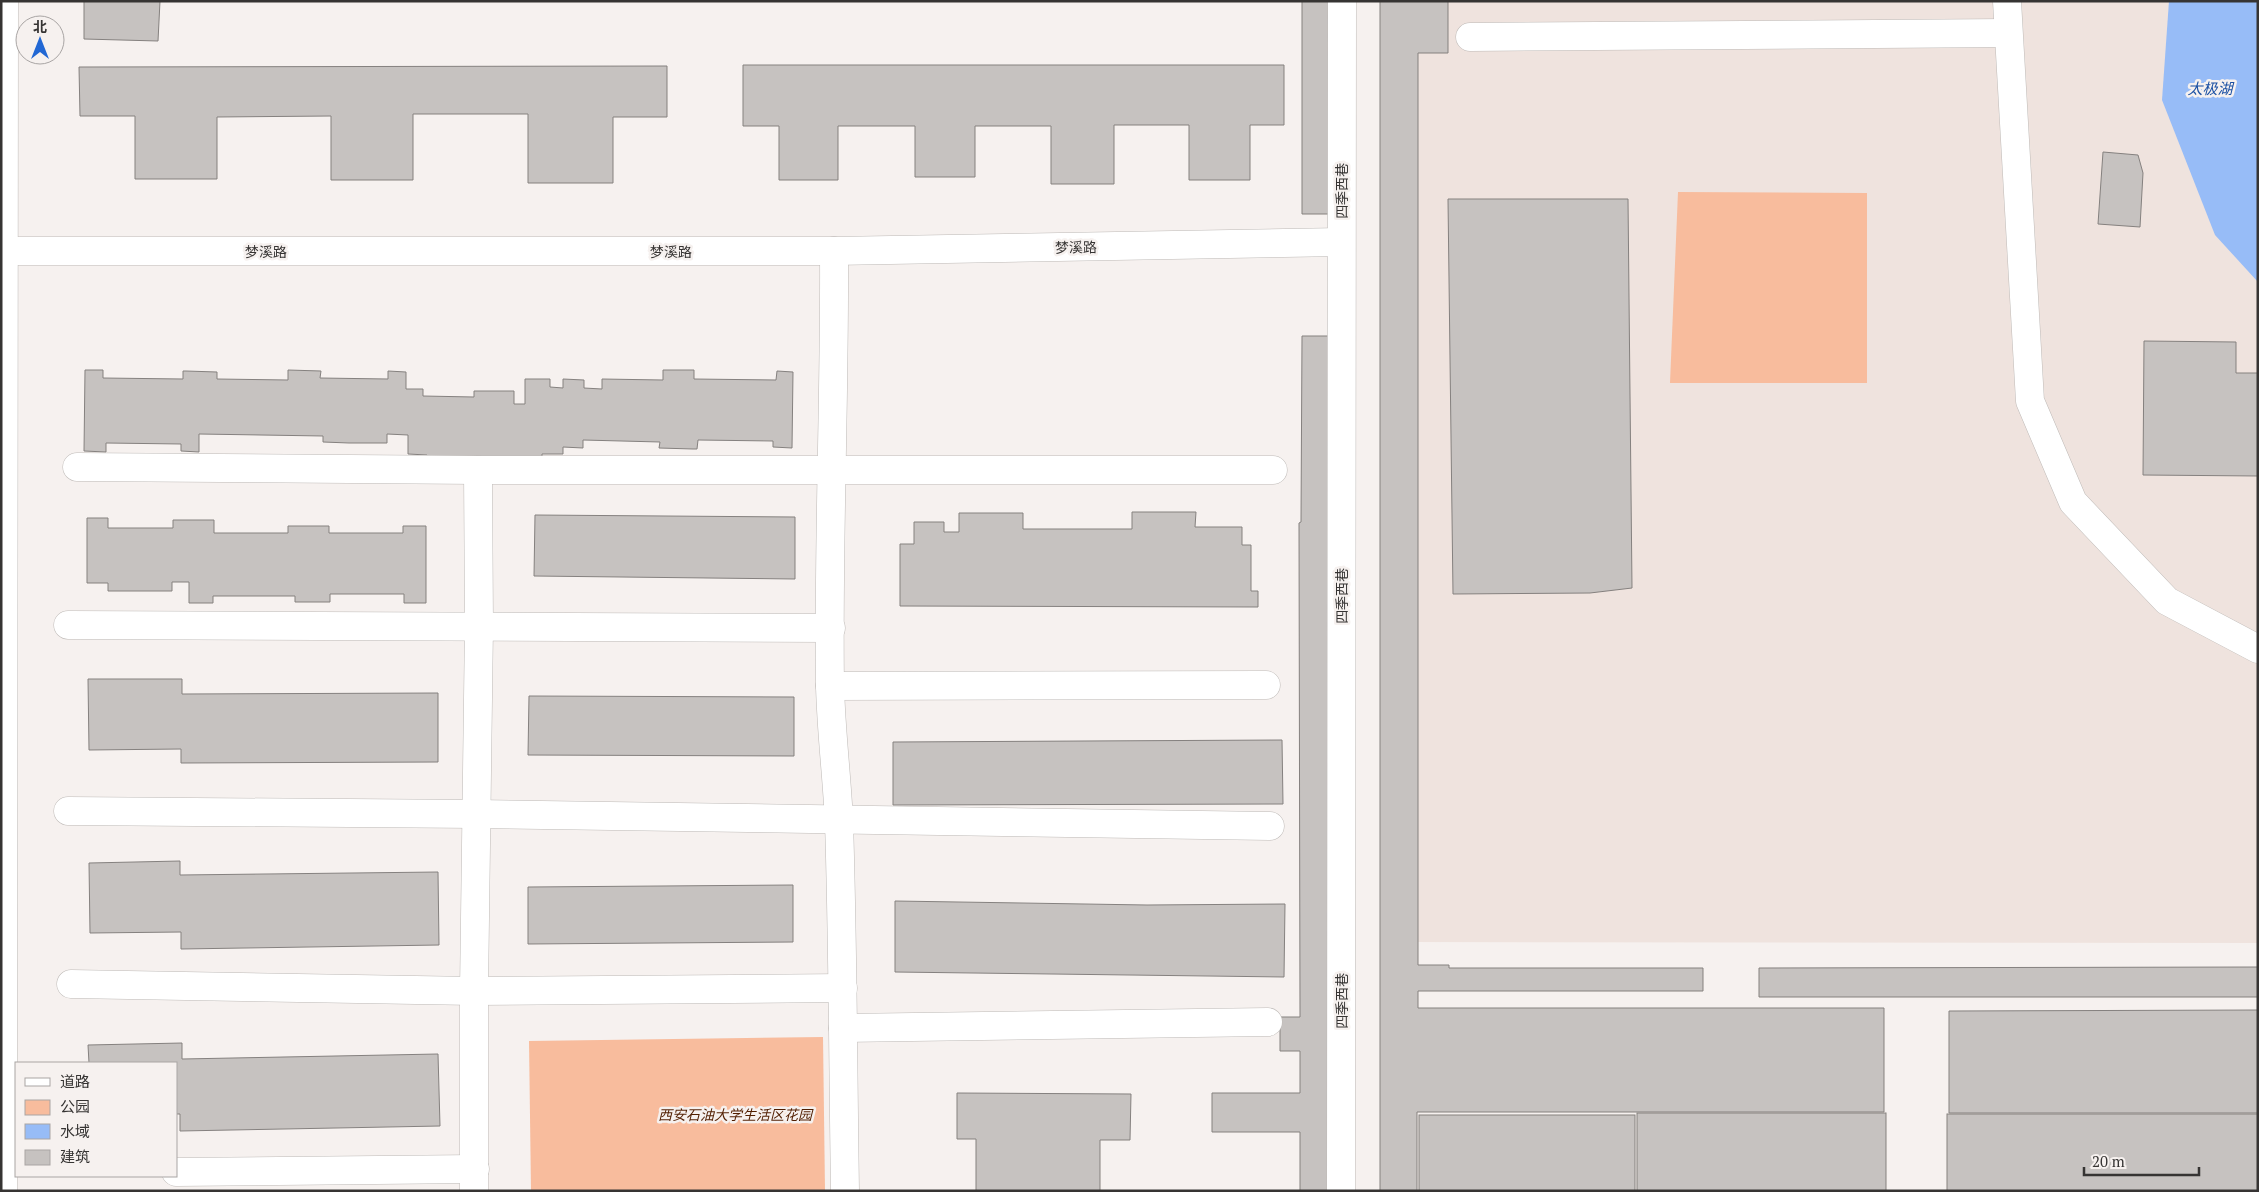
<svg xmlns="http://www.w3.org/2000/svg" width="2259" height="1192" viewBox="0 0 2259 1192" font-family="'PT Serif','Noto Sans SC',serif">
<rect width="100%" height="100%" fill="#f6f1ef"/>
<!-- built -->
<polygon fill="#efe3de" points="1406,1 2258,1 2258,943 1410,942"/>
<!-- green -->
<g fill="#f8bc9d">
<polygon points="1458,1 1973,1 1973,2"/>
<polygon points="1678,192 1867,193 1867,383 1670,383"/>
<polygon points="823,1037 825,1191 531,1191 529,1041"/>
</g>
<!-- water -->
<polygon fill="#97bcf7" points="2169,1 2258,1 2258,282 2215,235 2162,100"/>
<!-- building -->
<g fill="#c6c2c0" stroke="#85817f">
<polygon points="84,1 160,1 158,41 84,39"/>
<polygon points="1302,1 1339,1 1338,214 1302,214"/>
<polygon points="1380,1 1448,1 1448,53 1418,53 1418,965 1449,965 1449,968 1703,968 1703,991 1418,991 1418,1008 1884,1008 1884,1112 1417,1112 1417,1191 1380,1191"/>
<polygon points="743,65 1284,65 1284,125 1250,125 1250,180 1189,180 1189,125 1114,125 1114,184 1051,184 1051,126 975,126 975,177 915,177 915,126 838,126 838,180 779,180 779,126 743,126"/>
<polygon points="667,66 667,117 613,117 613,183 528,183 528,114 413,114 413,180 331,180 331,116 217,117 217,179 135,179 135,116 80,116 79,67"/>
<polygon points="2103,152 2138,155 2143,173 2140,227 2098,224"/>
<polygon points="1448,199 1628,199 1632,588 1590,593 1453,594"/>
<polygon points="1302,336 1337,336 1337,1191 1300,1191 1300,1132 1212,1132 1212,1093 1300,1093 1300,1051 1280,1051 1280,1017 1300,1017 1299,523 1301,522"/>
<polygon points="2144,341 2236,342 2236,373 2258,373 2258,476 2143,475"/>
<polygon points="85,370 103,370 103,378 183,379 183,371 186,371 217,372 217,379 288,380 288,370 321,371 320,378 388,379 388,371 406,372 406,389 423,389 423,396 474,397 474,391 514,391 514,404 525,404 525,379 550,379 550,387 563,388 563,379 584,380 584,388 602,389 602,379 663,380 663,370 694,370 694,379 776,380 777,371 793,372 792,448 773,447 773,441 698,440 697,449 693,449 659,448 660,442 583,440 583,448 563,447 563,454 542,454 542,464 427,463 427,455 408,454 408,435 387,434 387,443 349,443 323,442 323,436 199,434 199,452 181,451 181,444 106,443 106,452 84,451"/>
<polygon points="1132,512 1196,512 1195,527 1242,527 1242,545 1251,545 1251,591 1258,591 1258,607 900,606 900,544 914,544 914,522 944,522 944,532 959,532 959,513 1023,513 1023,529 1132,529"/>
<polygon points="535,515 795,517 795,579 534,576"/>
<polygon points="87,518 108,518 108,528 173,528 173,520 214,520 214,533 288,533 288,526 329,526 329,533 403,533 403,526 426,526 426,603 404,603 404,594 330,594 330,602 295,602 295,596 213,596 213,603 189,603 189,582 172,582 172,591 108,591 108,583 87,583"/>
<polygon points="88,679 182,679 182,694 438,693 438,762 181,763 181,749 89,750"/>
<polygon points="529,696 794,697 794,756 528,755"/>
<polygon points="1282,740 1283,804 893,805 893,742"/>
<polygon points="180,861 180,875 438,872 439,945 181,949 181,932 90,933 89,863"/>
<polygon points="793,885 793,942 528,944 528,887"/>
<polygon points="895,901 1147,905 1285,904 1284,977 895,972"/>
<polygon points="2258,967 2258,997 1759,997 1759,968"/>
<polygon points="2258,1010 2258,1113 1949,1113 1949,1011"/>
<polygon points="182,1043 182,1059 438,1054 440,1126 180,1131 180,1114 176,1114 176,1063 89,1063 88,1045"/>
<polygon points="957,1093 1131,1094 1130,1140 1100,1140 1100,1191 976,1191 976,1139 957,1139"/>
<rect x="1637" y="1113" width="249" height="78"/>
<rect x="1947" y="1114" width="311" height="77"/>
<rect x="1419" y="1115" width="216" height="76"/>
</g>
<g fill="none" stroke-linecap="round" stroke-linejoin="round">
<!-- minor casing -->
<g stroke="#bebab7" stroke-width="29">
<g id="minor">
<polyline points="2007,1 2030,401 2073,502 2167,601 2258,649"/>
<polyline points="1470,37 2007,33"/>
<polyline points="1,251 834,251 1341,242"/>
<path d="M834,251c1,145 -6,289 -4,434 1,46 7,92 9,137 4,123 4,246 6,369"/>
<polyline points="77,467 478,470 1273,470"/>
<polyline points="68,625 831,628"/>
<polyline points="830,686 1266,685"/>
<polyline points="68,811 477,814 1270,826"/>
<polyline points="71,984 474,991 843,988"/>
<polyline points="843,1028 1268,1022"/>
<polyline points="176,1172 475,1169"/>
<polyline points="3,1191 4,1"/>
<polyline points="474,1191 474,991 479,626 478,470"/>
<polyline points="1341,1191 1342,1"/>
</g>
</g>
<!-- minor -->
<use href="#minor" stroke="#fff" stroke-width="28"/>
</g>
<g text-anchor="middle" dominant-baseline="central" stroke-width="5" stroke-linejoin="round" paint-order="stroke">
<!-- street labels -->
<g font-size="14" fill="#363433" stroke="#f6f1ef">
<text transform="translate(1341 191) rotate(-90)">四季西巷</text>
<text transform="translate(1076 247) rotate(-1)">梦溪路</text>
<text x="266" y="251">梦溪路</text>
<text x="671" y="251">梦溪路</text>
<text transform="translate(1341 596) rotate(-90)">四季西巷</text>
<text transform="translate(1341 1001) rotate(-90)">四季西巷</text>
</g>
<!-- park labels -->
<g font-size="14" font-style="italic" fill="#511e00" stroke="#f6f1ef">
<text x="735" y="1114">西安石油大学生活区花园</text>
</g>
<!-- water labels -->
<g font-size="15" font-style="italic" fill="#1b50a3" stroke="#f6f1ef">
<text x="2210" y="88">太极湖</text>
</g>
</g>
<!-- border -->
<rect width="2259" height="1192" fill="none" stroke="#363433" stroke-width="5"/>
<!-- legend -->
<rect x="15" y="1062" width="162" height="115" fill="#f6f1ef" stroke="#a9a5a4"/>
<rect x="25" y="1078" width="25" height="8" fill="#ffffff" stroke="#a9a5a4"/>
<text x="60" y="1087" font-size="15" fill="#363433">道路</text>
<rect x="25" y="1100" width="25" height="15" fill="#f8bc9d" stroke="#a9a5a4"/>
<text x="60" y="1112" font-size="15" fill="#363433">公园</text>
<rect x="25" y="1124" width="25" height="15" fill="#97bcf7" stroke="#a9a5a4"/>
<text x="60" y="1137" font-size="15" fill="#363433">水域</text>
<rect x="25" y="1150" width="25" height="15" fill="#c6c2c0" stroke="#a9a5a4"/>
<text x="60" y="1162" font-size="15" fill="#363433">建筑</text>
<!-- north arrow -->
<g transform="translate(40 40)"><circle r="24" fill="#f6f1ef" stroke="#a9a5a4"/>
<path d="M0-4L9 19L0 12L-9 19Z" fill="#2268d4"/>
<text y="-8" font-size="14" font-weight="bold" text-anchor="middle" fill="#363433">北</text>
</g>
<!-- scale -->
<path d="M2084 1167v8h115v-8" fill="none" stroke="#363433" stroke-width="2.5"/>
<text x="2092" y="1167" font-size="15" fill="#363433" stroke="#f6f1ef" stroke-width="4" paint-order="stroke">20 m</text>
</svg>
